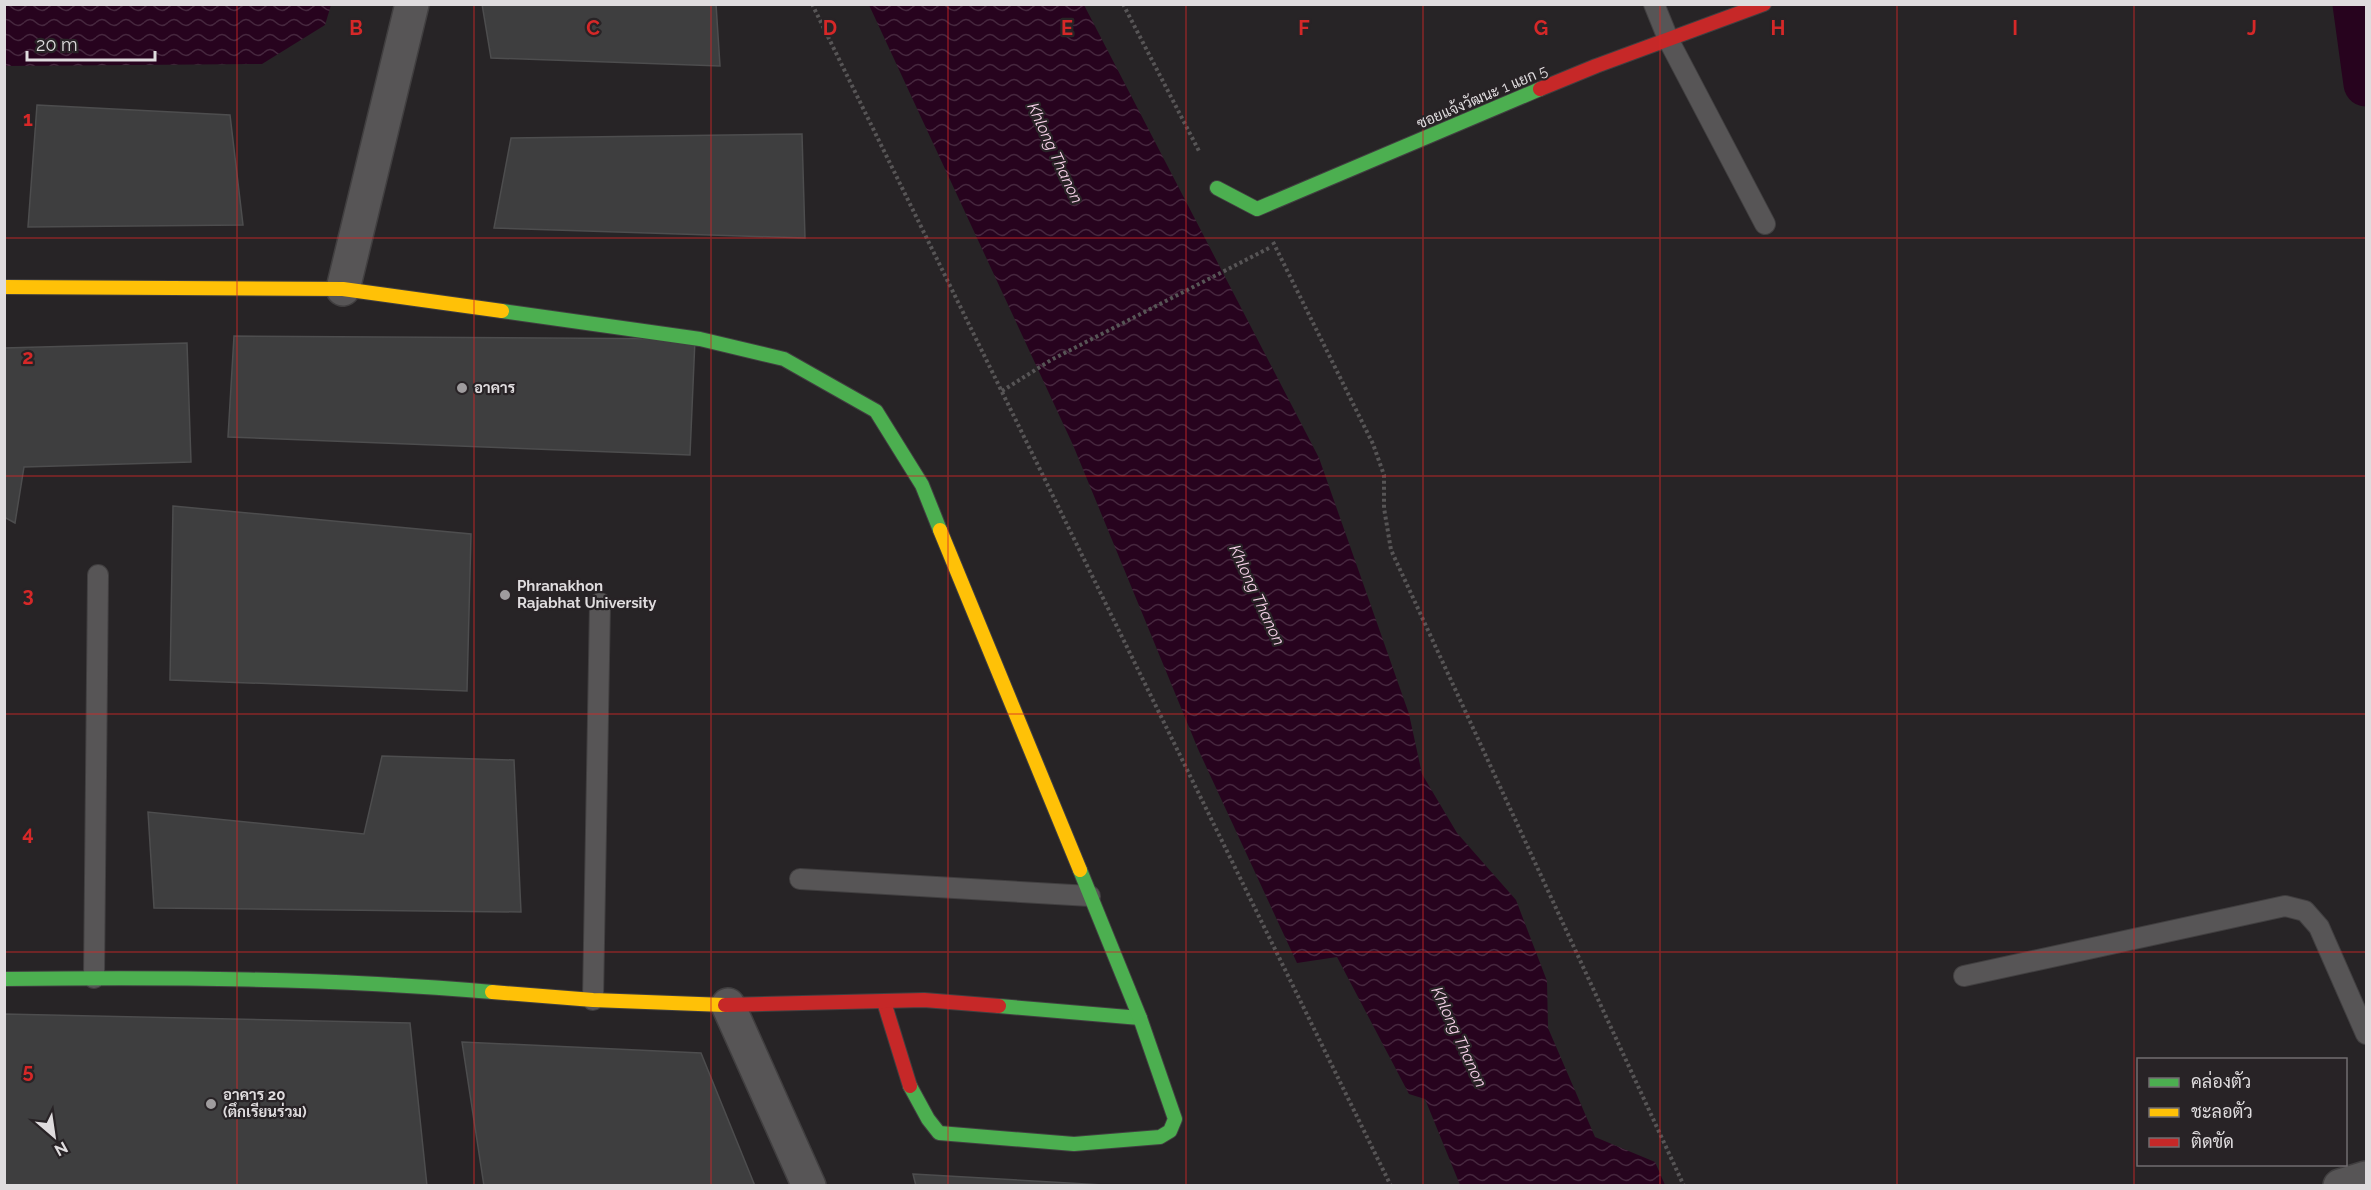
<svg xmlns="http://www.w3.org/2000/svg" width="2371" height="1190" viewBox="0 0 2371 1190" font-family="Raleway,Sarabun,sans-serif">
<defs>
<pattern id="water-waves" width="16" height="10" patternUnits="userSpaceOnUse" patternTransform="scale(1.5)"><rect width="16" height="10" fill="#27031e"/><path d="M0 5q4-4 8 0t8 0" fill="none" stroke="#46273e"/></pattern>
</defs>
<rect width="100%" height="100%" fill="#272426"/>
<!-- water -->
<g fill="url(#water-waves)">
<polygon points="4,5 5,4 331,5 325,25 262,64 5,66"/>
<polygon points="869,5 1084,5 1319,458 1409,714 1422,774 1457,833 1516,900 1547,981 1548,1028 1595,1137 1655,1162 1665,1185 1460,1185 1425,1099 1409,1094 1337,957 1297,963 1198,749 1073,445"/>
</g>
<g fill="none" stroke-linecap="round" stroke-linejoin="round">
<!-- canal -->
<polyline stroke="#27031e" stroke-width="45" points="2355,4 2366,84"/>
</g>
<!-- building -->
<g fill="#3e3e3f" stroke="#4d4d4e" stroke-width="1.5">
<polygon points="482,4 716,4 720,66 491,58"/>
<polygon points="37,105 230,115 243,225 28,227"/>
<polygon points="802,134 805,238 494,228 511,138"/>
<polygon points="234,336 695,339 690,455 228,437"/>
<polygon points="187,343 191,462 24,467 15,523 4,517 4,348"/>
<polygon points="173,506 471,534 467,691 170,680"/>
<polygon points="382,756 514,760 521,912 154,908 148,812 364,834"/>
<polygon points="4,1014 410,1023 427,1186 4,1186"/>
<polygon points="462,1042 701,1053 755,1186 484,1186"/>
<polygon points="913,1174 1121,1186 916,1186"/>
</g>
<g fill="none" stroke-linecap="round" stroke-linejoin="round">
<!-- lane casing -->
<g stroke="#413f40" stroke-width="22">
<g id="lane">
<polyline points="1654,4 1669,41 1765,224"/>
<polyline points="800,879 1090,896"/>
<polyline points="1964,976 2285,906 2305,911 2319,927 2366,1034"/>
<polyline points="94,978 98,575"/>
<polyline points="593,1000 600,603"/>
</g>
</g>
<!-- street casing -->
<g stroke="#413f40" stroke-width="36">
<g id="street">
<polyline points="343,289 412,4"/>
<polyline points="728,1005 809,1186"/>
<polyline points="2340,1186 2366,1178"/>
</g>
</g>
<!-- fast casing -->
<g stroke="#413f40" stroke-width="16">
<g id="fast">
<polyline points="1217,188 1257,209 1540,89"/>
<polyline points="502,311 700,339 784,359 876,411 922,485 940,530"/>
<path d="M4,979c163,-2 326,-1 488,13"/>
<polyline points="999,1006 1140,1018"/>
<polyline points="910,1086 928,1119 939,1133 1074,1144 1160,1137 1170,1131 1175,1119 1140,1018 1080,870"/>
</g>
</g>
<!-- slow casing -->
<g stroke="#413f40" stroke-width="16">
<g id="slow">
<polyline points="4,287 343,289 502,311"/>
<polyline points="940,530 1080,870"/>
<polyline points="492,992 593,1000 725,1005"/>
</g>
</g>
<!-- jam casing -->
<g stroke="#413f40" stroke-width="16">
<g id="jam">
<polyline points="1540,89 1596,66 1764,4"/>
<polyline points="884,1002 910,1086"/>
<polyline points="725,1005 924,1000 999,1006"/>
</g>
</g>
<!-- path -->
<g stroke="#575556" stroke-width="4" stroke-dasharray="3 3" stroke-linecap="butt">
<polyline points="812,4 1391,1186"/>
<polyline points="1123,4 1200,153"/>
<polyline points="1273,242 1373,444 1384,475 1384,508 1391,550 1684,1186"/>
<polyline points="1002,391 1051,360 1271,247"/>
</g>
<!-- lane -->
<use href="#lane" stroke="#575556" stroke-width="20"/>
<!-- street -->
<use href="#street" stroke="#575556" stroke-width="33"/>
<!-- fast -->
<use href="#fast" stroke="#4caf50" stroke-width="14"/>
<!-- slow -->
<use href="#slow" stroke="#ffc107" stroke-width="14"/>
<!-- jam -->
<use href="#jam" stroke="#c62828" stroke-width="14"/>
</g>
<!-- grid -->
<path fill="none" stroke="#d62828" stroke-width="1.5" stroke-opacity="0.55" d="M237,4v1182M474,4v1182M711,4v1182M948,4v1182M1186,4v1182M1423,4v1182M1660,4v1182M1897,4v1182M2134,4v1182M4,238h2362M4,476h2362M4,714h2362M4,952h2362"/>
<!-- markers -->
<g fill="#9f9c9e" stroke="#282326" stroke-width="2">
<circle cx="462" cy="388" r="6"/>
<circle cx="505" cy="595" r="6"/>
<circle cx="211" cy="1104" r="6"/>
</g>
<g text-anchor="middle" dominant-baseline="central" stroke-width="4.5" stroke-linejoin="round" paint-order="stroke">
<!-- street labels -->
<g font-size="15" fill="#dfdcde" stroke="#282326">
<text transform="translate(1482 97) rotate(-23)">ซอยแจ้งวัฒนะ 1 แยก 5</text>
</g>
<!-- poi labels -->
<g font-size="15" font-weight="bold" fill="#dfdcde" stroke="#282326" text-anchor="start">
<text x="474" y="388">อาคาร</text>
<text x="517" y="586">Phranakhon<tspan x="517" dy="17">Rajabhat University</tspan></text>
<text x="223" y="1095">อาคาร 20<tspan x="223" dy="17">(ตึกเรียนร่วม)</tspan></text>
</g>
<!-- water labels -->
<g font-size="16" font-style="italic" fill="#f9d3eb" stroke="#282326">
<text transform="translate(1055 153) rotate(65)">Khlong Thanon</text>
<text transform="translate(1257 595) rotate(65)">Khlong Thanon</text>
<text transform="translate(1459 1037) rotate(65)">Khlong Thanon</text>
</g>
</g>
<g font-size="20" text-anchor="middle" font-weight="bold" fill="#d62828" stroke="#282326" stroke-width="4.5" stroke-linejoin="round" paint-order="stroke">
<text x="356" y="35">B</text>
<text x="593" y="35">C</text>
<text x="830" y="35">D</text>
<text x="1067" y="35">E</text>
<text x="1304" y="35">F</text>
<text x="1541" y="35">G</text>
<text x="1778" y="35">H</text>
<text x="2015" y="35">I</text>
<text x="2252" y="35">J</text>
<text x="28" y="126">1</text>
<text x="28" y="364">2</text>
<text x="28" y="602">3</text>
<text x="28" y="840">4</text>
<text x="28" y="1078">5</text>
</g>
<!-- border -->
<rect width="2371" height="1190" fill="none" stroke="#dfdcde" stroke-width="12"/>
<!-- legend -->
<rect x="2137" y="1058" width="210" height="108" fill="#282326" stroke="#716d70" stroke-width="1.5"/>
<rect x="2149" y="1078" width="30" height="9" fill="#4caf50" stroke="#716d70" stroke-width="1.5"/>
<text x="2191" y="1088" font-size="18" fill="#dfdcde">คล่องตัว</text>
<rect x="2149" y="1108" width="30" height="9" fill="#ffc107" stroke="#716d70" stroke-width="1.5"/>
<text x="2191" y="1118" font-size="18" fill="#dfdcde">ชะลอตัว</text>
<rect x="2149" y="1138" width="30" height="9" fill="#c62828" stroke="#716d70" stroke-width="1.5"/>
<text x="2191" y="1148" font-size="18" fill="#dfdcde">ติดขัด</text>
<!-- north arrow -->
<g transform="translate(54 1136) rotate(151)" stroke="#282326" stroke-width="4.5" paint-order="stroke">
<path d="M0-4.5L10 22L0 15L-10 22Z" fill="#dfdcde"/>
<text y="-9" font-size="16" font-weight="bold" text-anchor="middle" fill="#dfdcde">N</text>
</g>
<!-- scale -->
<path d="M27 51v9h128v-9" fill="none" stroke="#dfdcde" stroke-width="3"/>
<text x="36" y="51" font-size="18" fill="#dfdcde" stroke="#282326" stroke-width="4.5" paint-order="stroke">20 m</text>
</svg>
